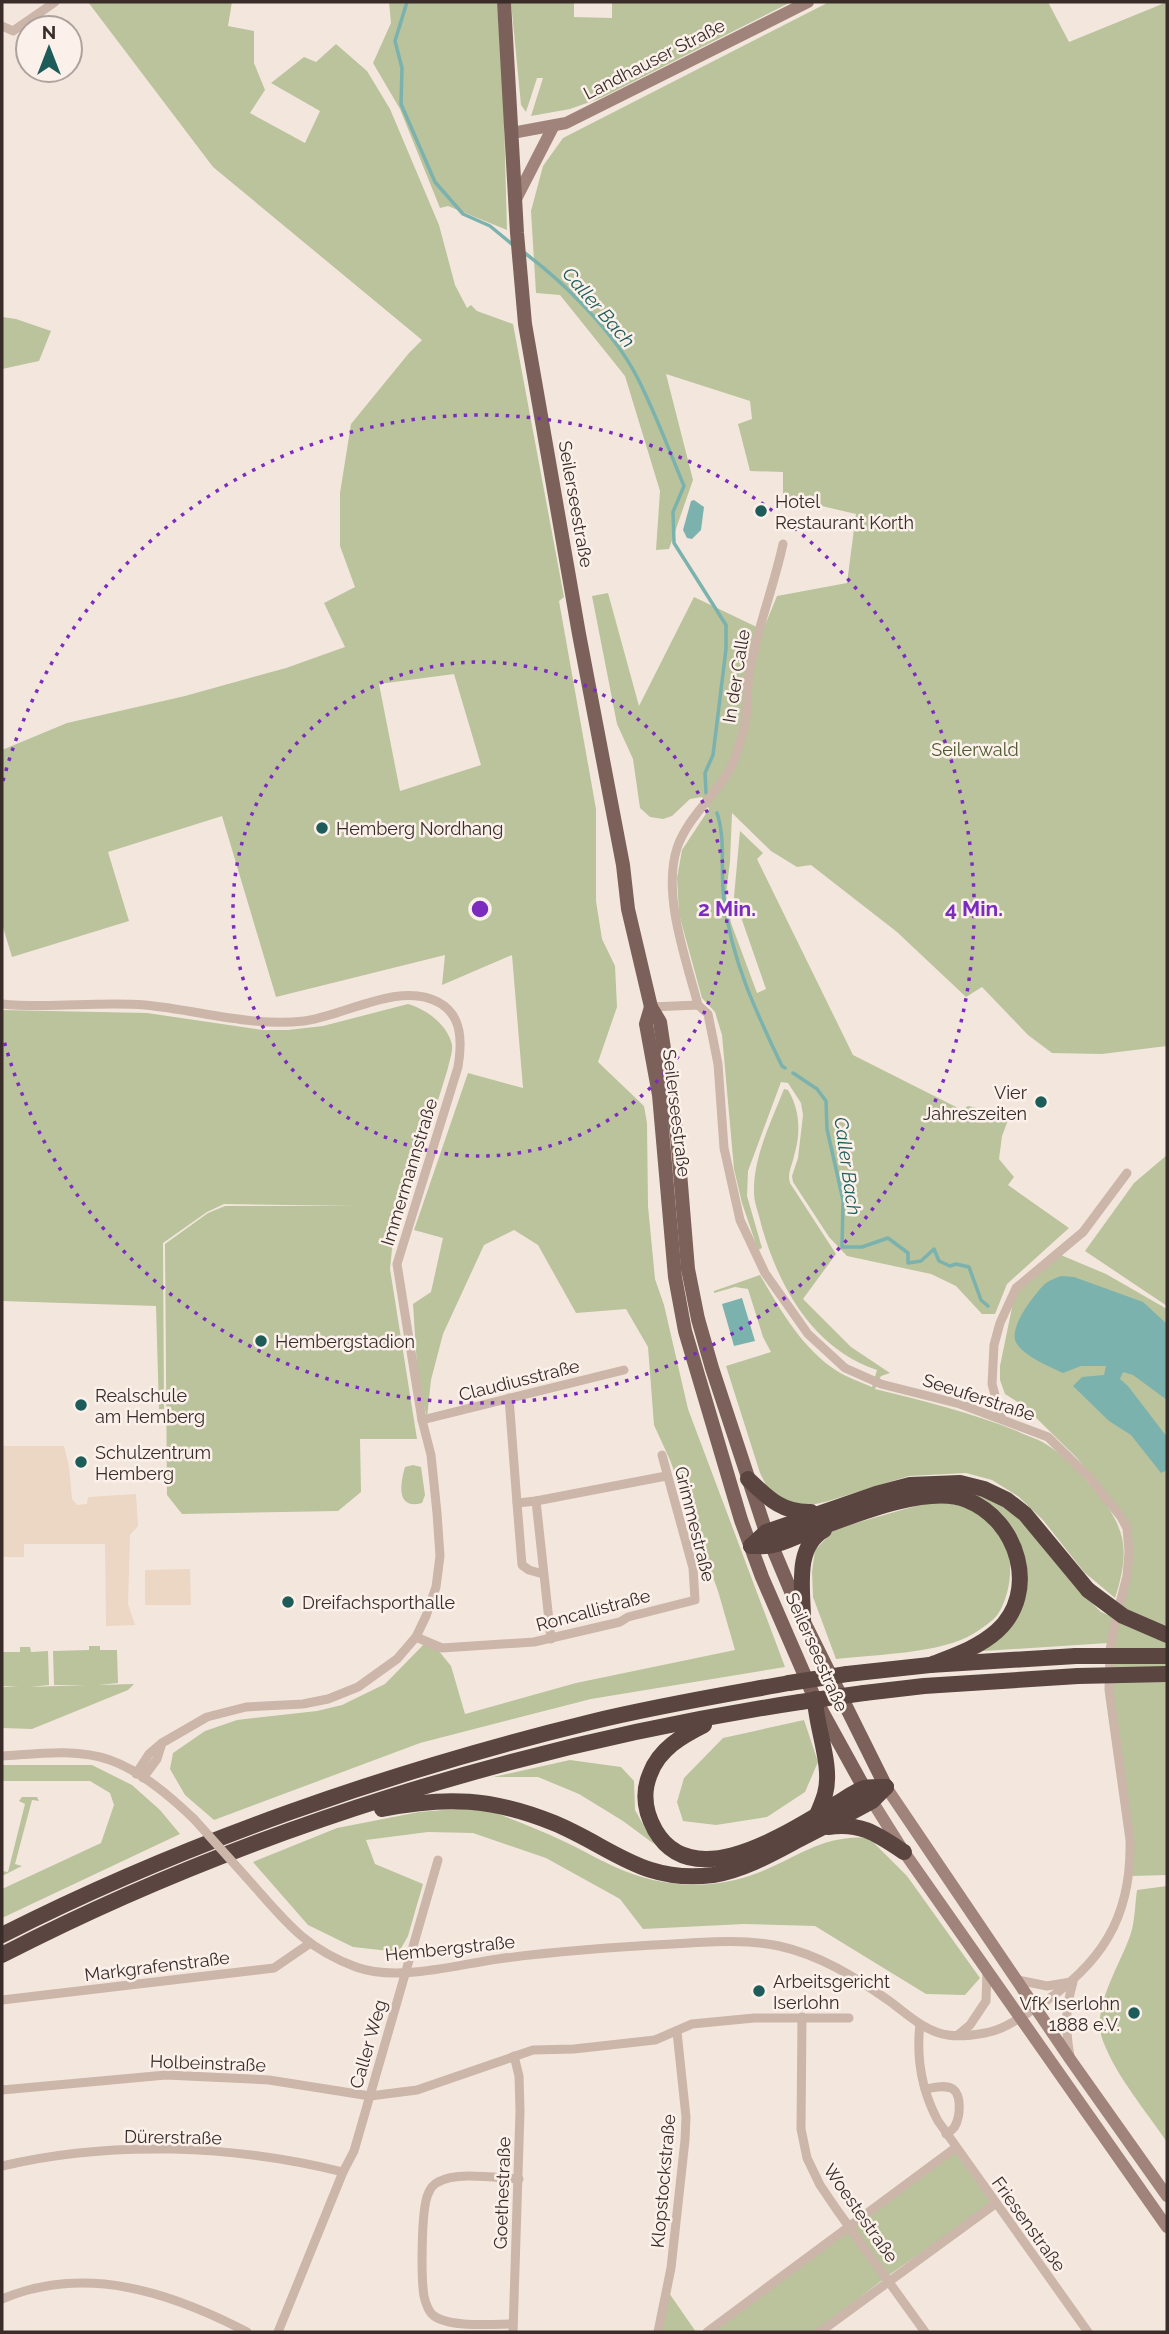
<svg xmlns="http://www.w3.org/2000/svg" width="1169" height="2334" viewBox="0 0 1169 2334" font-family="Raleway,sans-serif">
<rect width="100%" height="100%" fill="#f3e7dd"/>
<!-- green -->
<g fill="#bac39c" fill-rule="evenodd">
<path d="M88,2h144l-4,24 26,5v32l11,27 -15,23 55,30 15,-32 -49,-28 33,-26 12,5 20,-18 31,27 23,38 49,116 16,60 12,23 4,-3 6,6 36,13 51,273 -5,4 37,208v92l6,38 13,27 2,41 -19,55 46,44 3,17 1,83 7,73 9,26 24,104 97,258 -194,32 -171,44 -206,77 -29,-25 -15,-26 3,-16 32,-22 32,-11 80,-9 25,-6 43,-21 44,-45 22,27 14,48 111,-31 159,-33 -17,-59 -48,-131 -16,-35 -6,-78 -22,-38 -50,4 -38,-68 -24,-15 -30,15 -41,89 -12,46 -4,38 -9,-36 -5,-78 18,-12 12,-54 -29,-8 54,-157 55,15 -11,-133 -70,30 3,-30 -169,42 -54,-181 -114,36 21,69 -117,36 -10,-33v-174l65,-27 118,-27 101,-28 59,-21 -21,-44 31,-16 -15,-41v-53l11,-69 58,-71 13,-13 -209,-173zM454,674l27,91 -81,26 -21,-107z"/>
<polygon points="389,2 497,2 503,86 507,230 448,206 440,208 400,109 373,63 391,23"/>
<polygon points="511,2 574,2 574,17 612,18 612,2 791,2 601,98 570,109 531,116 543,78 537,78 526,112 521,105"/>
<polygon points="829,2 1048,2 1069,42 1167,2 1167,1046 1102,1054 1052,1053 1028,1035 982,987 966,997 897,932 811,865 797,867 771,851 732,813 730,861 726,895 731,923 757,993 766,989 734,897 740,831 763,853 757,859 853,1055 962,1110 968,1106 1010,1115 1002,1136 999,1159 1014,1177 1008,1185 1069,1228 1007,1284 995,1314 982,1314 956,1286 931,1274 847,1256 829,1237 793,1182 792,1176 798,1158 803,1115 801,1103 788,1083 781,1082 748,1171 747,1196 762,1248 758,1250 742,1203 734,1169 722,1035 715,1012 702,998 679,914 677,878 682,850 709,809 702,797 690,799 672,816 663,819 650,817 640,808 633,759 617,724 592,596 608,593 639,706 694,597 763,630 777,596 847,583 856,514 783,497 783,472 750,471 738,424 752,419 750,401 666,374 693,480 669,549 656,550 660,491 625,376 560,295 536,293 531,211 543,166 563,138"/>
<polygon points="2,317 16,319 51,331 39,361 2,369"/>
<path d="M408,1004c18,5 40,21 44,41 1,7 -3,17 -4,23l-56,181 -2,20 27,170h-57l1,53 -23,19 -156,3 -15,-19 -2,-251 43,-31 17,-7h129l-130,-2 -17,8 -44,31 1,166h-5l-3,-103 -154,-5v-291l145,3 116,17h25l35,-4z"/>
<path d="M784,1089l4,1c12,20 13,43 6,66 -2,10 -7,17 -4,27l46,71 -33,45 48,48 39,26 -9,3 -6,13c49,12 98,24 144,43 8,4 17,6 25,11 17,10 34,28 47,43 35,40 40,62 24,112l-31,-26 -41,-52 -24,-23 -27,-17 -26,-7 -57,3 -84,26 -19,4 -20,-2 -16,-11 -10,-20 -34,-107 45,-14 -8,-15 -15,-48 -13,-2 -21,6v-2l46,-16c21,36 42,73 77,96 11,7 24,11 35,16l5,-17c-64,-21 -99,-84 -116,-146 -2,-10 -7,-21 -7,-31 -1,-36 17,-71 30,-104z"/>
<polygon points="1167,1155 1167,1306 1085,1251 1134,1183"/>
<polygon points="1056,1253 1106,1274 1167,1309 1167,1875 1131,1876 1112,1715 1112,1652 1129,1577 1124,1515 1077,1458 1024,1406 1005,1394 1000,1380 1000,1366 1016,1288"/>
<path d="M413,1465l8,2 4,28 -3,8c-26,7 -22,-19 -17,-36z"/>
<polygon points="967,1493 987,1494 1030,1526 1082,1593 1101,1612 1113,1617 1108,1643 969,1652 1021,1596 1004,1518 987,1502"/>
<path d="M933,1501c21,2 44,8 60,22 23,22 21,66 5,91 -5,7 -17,15 -25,20 -30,19 -100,21 -137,25l-23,-62 -1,-25 3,-22 20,-21z"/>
<polygon points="89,1646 100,1646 100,1650 117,1650 118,1683 98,1685 134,1684 128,1690 32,1729 2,1728 2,1687 19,1686 2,1686 2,1652 20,1652 20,1647 30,1647 31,1652 48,1651 49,1685 30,1687 86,1685 54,1685 53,1651 89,1650"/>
<polygon points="804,1720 818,1762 805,1792 767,1817 716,1825 683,1821 677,1802 684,1778 723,1738"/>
<polygon points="570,1760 621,1767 634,1781 635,1810 654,1844 623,1821 579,1794 538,1777 493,1777"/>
<polygon points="2,1765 92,1765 132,1785 160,1810 180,1834 2,1918 2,1889 101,1843 114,1805 110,1793 90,1781 2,1781"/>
<polygon points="22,1797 37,1797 39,1801 32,1800 15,1864 22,1866 2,1876 2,1871 8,1872 25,1804 19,1801"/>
<path d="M481,1807c27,11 54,21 80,33 18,8 34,18 52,26 42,20 92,25 136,10 44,-14 70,-42 120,-38l38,38 73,102 -15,17 -39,-1 -111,-68 -71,-2 -101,5 -23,-30 -74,-41 -73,-25 -45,-1 -62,8 9,24 48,20 -15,52 -9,16 -46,-5 -45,-22 -55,-63 84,-34 82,-16z"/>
<path d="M1167,1886v256c-21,-31 -51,-66 -64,-101 -13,-32 18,-77 28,-108 4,-13 4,-29 6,-43z"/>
<polygon points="955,2152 992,2204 889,2275 815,2332 710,2332"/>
<polygon points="667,2290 696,2332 659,2332"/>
</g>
<!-- plaza -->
<g fill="#ecd6c4">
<polygon points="2,1446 64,1446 69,1466 72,1499 77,1505 87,1504 88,1497 136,1494 138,1526 130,1535 128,1604 135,1625 106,1626 105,1544 24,1544 24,1557 2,1557"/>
<polygon points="190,1569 191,1605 145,1605 145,1570"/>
</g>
<!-- water -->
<g fill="#7bb2ae">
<polygon points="694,500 704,507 701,530 692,539 687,538 683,530 691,501"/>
<path d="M1061,1276l13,1 69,25 24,22v76l-34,-25 -10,-3 -3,7 8,7 39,51v33l-6,3 -30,-38 -22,-14 -36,-35 9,-9 22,-2 2,-9h-25l-18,7c-15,-7 -37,-16 -46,-29 -11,-14 18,-51 29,-61 4,-3 10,-5 15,-7z"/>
<polygon points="742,1298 755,1341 734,1346 722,1304"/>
</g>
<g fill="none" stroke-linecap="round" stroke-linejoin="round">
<!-- stream -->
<g stroke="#7bb2ae" stroke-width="3.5">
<polyline points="407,2 395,41 402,68 401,104 435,182 463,214 490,226 513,245"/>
<path d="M522,251c41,30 92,81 115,126 18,35 32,73 47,109l-11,26 1,31 52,82v24l-13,106 -8,18 1,20"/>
<path d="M717,813c9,27 3,57 7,86 7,60 32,113 58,167l3,2"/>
<polyline points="793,1073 817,1089 826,1101 827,1129 843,1200 842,1247 862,1247 888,1238 908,1253 908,1263 921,1261 934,1249 939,1261 950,1266 956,1264 969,1267 981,1300 988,1306"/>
</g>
<!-- street -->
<g stroke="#ccb5a9" stroke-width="9">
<polyline points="2,26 13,31 55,2"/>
<path d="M2,1004c47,5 96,-3 143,1 53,5 106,22 159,16 40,-5 96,-40 134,-19 25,13 24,41 20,65l-61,197 25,156 9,35 6,58 3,43 -4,31 -10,29 -10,21 -19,22 -39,28 -30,12 -25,5 -57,3 -39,10 -45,26 -13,11 -13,20"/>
<path d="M698,1005c-12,-46 -36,-110 -21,-157 9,-27 33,-48 48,-71 9,-12 14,-31 18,-45 6,-20 3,-43 7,-64 8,-42 24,-82 33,-124"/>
<polyline points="509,1398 517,1503 536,1501 551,1639"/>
<polyline points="1001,1417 992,1384 994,1345 1000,1323 1016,1288 1083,1232 1127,1173"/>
<polyline points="422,1420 624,1370"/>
<polyline points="536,1501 666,1476"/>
<polyline points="517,1503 522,1565 529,1570 543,1574"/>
<polyline points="416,1637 442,1648 534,1642 620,1622 628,1617 695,1600 693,1568 662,1455"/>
<path d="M2,1756c34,-2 74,-8 108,4 31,11 60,36 84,59"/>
<polyline points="143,1778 157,1759 162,1743"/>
<path d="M246,1877c37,41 56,70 110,90 41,15 99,-2 142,-8 58,-8 117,-12 175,-15 35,-2 72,-5 106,2 41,9 76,31 109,54 18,13 37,32 60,35 11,2 26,0 37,-2 19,-3 36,-16 52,-26 64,-42 95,-89 93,-167l-21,-150 1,-40 5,-28 12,-46 2,-24 -2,-24 -6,-11 -32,-40 -41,-40 -88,-33 -79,-20 -36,-16 -37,-34 -43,-61 -25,-53 -16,-72 -6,-84 -10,-50 -10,-9 -47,2"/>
<polyline points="1018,1980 1047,1986 1071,1982"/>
<polyline points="2,2000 274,1968 309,1944"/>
<polyline points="802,2017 801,2129 807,2158 820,2185 837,2210 925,2332"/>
<path d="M920,2024c-4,34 2,67 18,97l150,211"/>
<polyline points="958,2035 970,2025 986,2001 987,1971"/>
<path d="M1070,2056c-5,-28 -5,-46 3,-74"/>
<path d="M925,2089c8,-1 20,-5 28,0 9,7 7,28 2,37 -2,4 -6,6 -9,8"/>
<polyline points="2,2090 166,2075 269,2080 370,2096 417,2090 533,2050 574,2049 655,2040 692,2024 754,2018 849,2018"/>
<path d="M2,2166c109,-26 232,-21 341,6"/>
<path d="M2,2299c84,-35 168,-7 245,33"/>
<path d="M513,2324c-19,0 -65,4 -80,-9 -4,-3 -8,-13 -9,-19 -3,-18 -3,-86 4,-102 2,-5 6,-10 10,-12 19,-11 59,-4 81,-3"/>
<polyline points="278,2332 343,2172 354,2151 438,1860"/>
<polyline points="513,2332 520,2111 519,2076 514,2056"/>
<polyline points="658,2332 671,2268 685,2140 686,2117 677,2032"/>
<polyline points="707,2332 955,2148"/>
<polyline points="820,2332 995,2204"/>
</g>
<!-- secondary -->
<g stroke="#a0837a" stroke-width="12">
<polyline points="512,133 566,123 808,2"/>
<polyline points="516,199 553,127"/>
<polyline points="886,1787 1070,2059 1167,2196"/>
<polyline points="872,1801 904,1852 1167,2227"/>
</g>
<!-- primary -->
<g stroke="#7b6159" stroke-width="14">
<polyline points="504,2 517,233 525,324 579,634 623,865 628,909 651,1007 660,1022 677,1136 688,1269 698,1319 712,1368 766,1532 803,1620 886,1787"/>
<polyline points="651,1007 646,1024 659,1095 675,1277 685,1331 741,1520 762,1577 815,1699 868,1795"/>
</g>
<!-- highway -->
<g stroke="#5a4540" stroke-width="16">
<path d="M748,1479c20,19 34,34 63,33"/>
<path d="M751,1546c7,0 15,1 22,-1 10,-2 20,-7 30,-11 41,-15 123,-51 164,-34 51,20 73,92 30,131 -19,17 -44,25 -67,34"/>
<polyline points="751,1546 766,1532 876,1494 910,1485 960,1483 984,1489 1007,1500 1025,1514 1088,1590"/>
<path d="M803,1620c0,-30 -9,-73 21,-90"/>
<polyline points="847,1674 930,1665 1076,1656"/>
<polyline points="864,1693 924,1686 1078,1676"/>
<path d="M815,1699c1,29 18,67 10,95 -2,7 -5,14 -8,21"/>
<path d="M704,1725c-22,11 -45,24 -54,49 -8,19 -5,38 5,56 39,68 137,-1 181,-26 9,-5 19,-13 29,-16 6,-1 15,-1 21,-1"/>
<path d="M382,1809c64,-13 111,-11 172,14 58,24 89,61 159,52 30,-5 57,-20 83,-34 25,-13 51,-26 76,-40l14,-14"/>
<path d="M828,1827c33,-5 49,7 76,25"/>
<path d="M2,1935c183,-93 389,-164 589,-213 65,-16 132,-27 198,-39"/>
<path d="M2,1955c244,-126 527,-212 798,-253"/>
</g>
<!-- street-bridge -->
<polyline stroke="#ccb5a9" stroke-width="9" points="194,1819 246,1877"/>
<!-- highway-bridge -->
<g stroke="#5a4540" stroke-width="16">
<polyline points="1088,1590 1123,1616 1167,1635"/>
<polyline points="1076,1656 1167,1656"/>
<polyline points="1078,1676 1167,1674"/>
<polyline points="789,1683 847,1674"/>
<polyline points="800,1702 864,1693"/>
</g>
</g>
<!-- distance rings -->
<g fill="none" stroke="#7b2cbf" stroke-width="3.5" stroke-dasharray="3.5 7">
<circle cx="480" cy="909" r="247"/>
<path d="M3 781A494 494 0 1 1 3 1037"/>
</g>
<!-- markers -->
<g fill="#1d5c59" stroke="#fbf1ea" stroke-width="2.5">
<circle cx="761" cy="511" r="7"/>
<circle cx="322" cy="828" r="7"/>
<circle cx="1041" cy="1102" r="7"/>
<circle cx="261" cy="1341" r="7"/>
<circle cx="81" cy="1405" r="7"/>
<circle cx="81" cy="1462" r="7"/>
<circle cx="288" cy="1602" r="7"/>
<circle cx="759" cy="1991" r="7"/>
<circle cx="1134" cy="2013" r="7"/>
</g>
<g text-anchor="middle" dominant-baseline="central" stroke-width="5" stroke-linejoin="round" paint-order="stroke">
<!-- street labels -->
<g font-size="18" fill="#392c29" stroke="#fbf1ea">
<text transform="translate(654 59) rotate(-27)">Landhauser Straße</text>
<text transform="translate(576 504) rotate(80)">Seilerseestraße</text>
<text transform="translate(736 676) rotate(-81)">In der Calle</text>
<text transform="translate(677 1113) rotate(83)">Seilerseestraße</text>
<text transform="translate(409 1172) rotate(-73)">Immermannstraße</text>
<text transform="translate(519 1380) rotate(-14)">Claudiusstraße</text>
<text transform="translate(979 1397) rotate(18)">Seeuferstraße</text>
<text transform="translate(695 1524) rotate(76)">Grimmestraße</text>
<text transform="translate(593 1610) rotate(-15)">Roncallistraße</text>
<text transform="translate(817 1652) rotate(66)">Seilerseestraße</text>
<text transform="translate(450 1948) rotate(-6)">Hembergstraße</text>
<text transform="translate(157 1966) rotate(-7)">Markgrafenstraße</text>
<text transform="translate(368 2044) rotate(-74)">Caller Weg</text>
<text transform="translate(208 2063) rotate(2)">Holbeinstraße</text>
<text transform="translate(173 2137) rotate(1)">Dürerstraße</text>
<text transform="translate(663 2181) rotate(-85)">Klopstockstraße</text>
<text transform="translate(502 2193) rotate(-88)">Goethestraße</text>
<text transform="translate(861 2213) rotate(55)">Woestestraße</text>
<text transform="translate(1029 2224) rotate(54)">Friesenstraße</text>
</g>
<!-- poi labels -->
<g font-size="18" fill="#392c29" stroke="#fbf1ea" text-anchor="start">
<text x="775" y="501">Hotel<tspan x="775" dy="21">Restaurant Korth</tspan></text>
<text x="336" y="828">Hemberg Nordhang</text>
<text x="1027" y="1092" text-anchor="end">Vier<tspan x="1027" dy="21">Jahreszeiten</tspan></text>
<text x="275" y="1341">Hembergstadion</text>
<text x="95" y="1395">Realschule<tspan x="95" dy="21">am Hemberg</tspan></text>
<text x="95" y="1452">Schulzentrum<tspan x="95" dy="21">Hemberg</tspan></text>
<text x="302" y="1602">Dreifachsporthalle</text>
<text x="773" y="1981">Arbeitsgericht<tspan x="773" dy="21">Iserlohn</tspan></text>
<text x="1120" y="2003" text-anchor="end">VfK Iserlohn<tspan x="1120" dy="21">1888 e.V.</tspan></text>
</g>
<!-- park labels -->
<g font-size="18" fill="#4d582c" stroke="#fbf1ea">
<text x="975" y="749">Seilerwald</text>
</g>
<!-- water labels -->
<g font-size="19" font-style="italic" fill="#1d5c59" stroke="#fbf1ea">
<text transform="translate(599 307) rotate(49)">Caller Bach</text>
<text transform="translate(848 1166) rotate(82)">Caller Bach</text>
</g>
</g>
<circle cx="480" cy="909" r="10" fill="#7b2cbf" stroke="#fbf1ea" stroke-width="3.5"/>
<g font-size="21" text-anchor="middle" font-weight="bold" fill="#7b2cbf" stroke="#fbf1ea" stroke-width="5" stroke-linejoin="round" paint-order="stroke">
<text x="727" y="916">2 Min.</text>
<text x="974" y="916">4 Min.</text>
</g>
<!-- border -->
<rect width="1169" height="2334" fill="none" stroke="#392c29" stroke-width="7"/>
<!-- north arrow -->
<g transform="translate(49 49)"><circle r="33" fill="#fbf1ea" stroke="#ada29d" stroke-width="2"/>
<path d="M0-5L12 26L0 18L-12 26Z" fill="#1d5c59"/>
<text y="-10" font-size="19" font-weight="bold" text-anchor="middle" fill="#392c29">N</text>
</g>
</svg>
